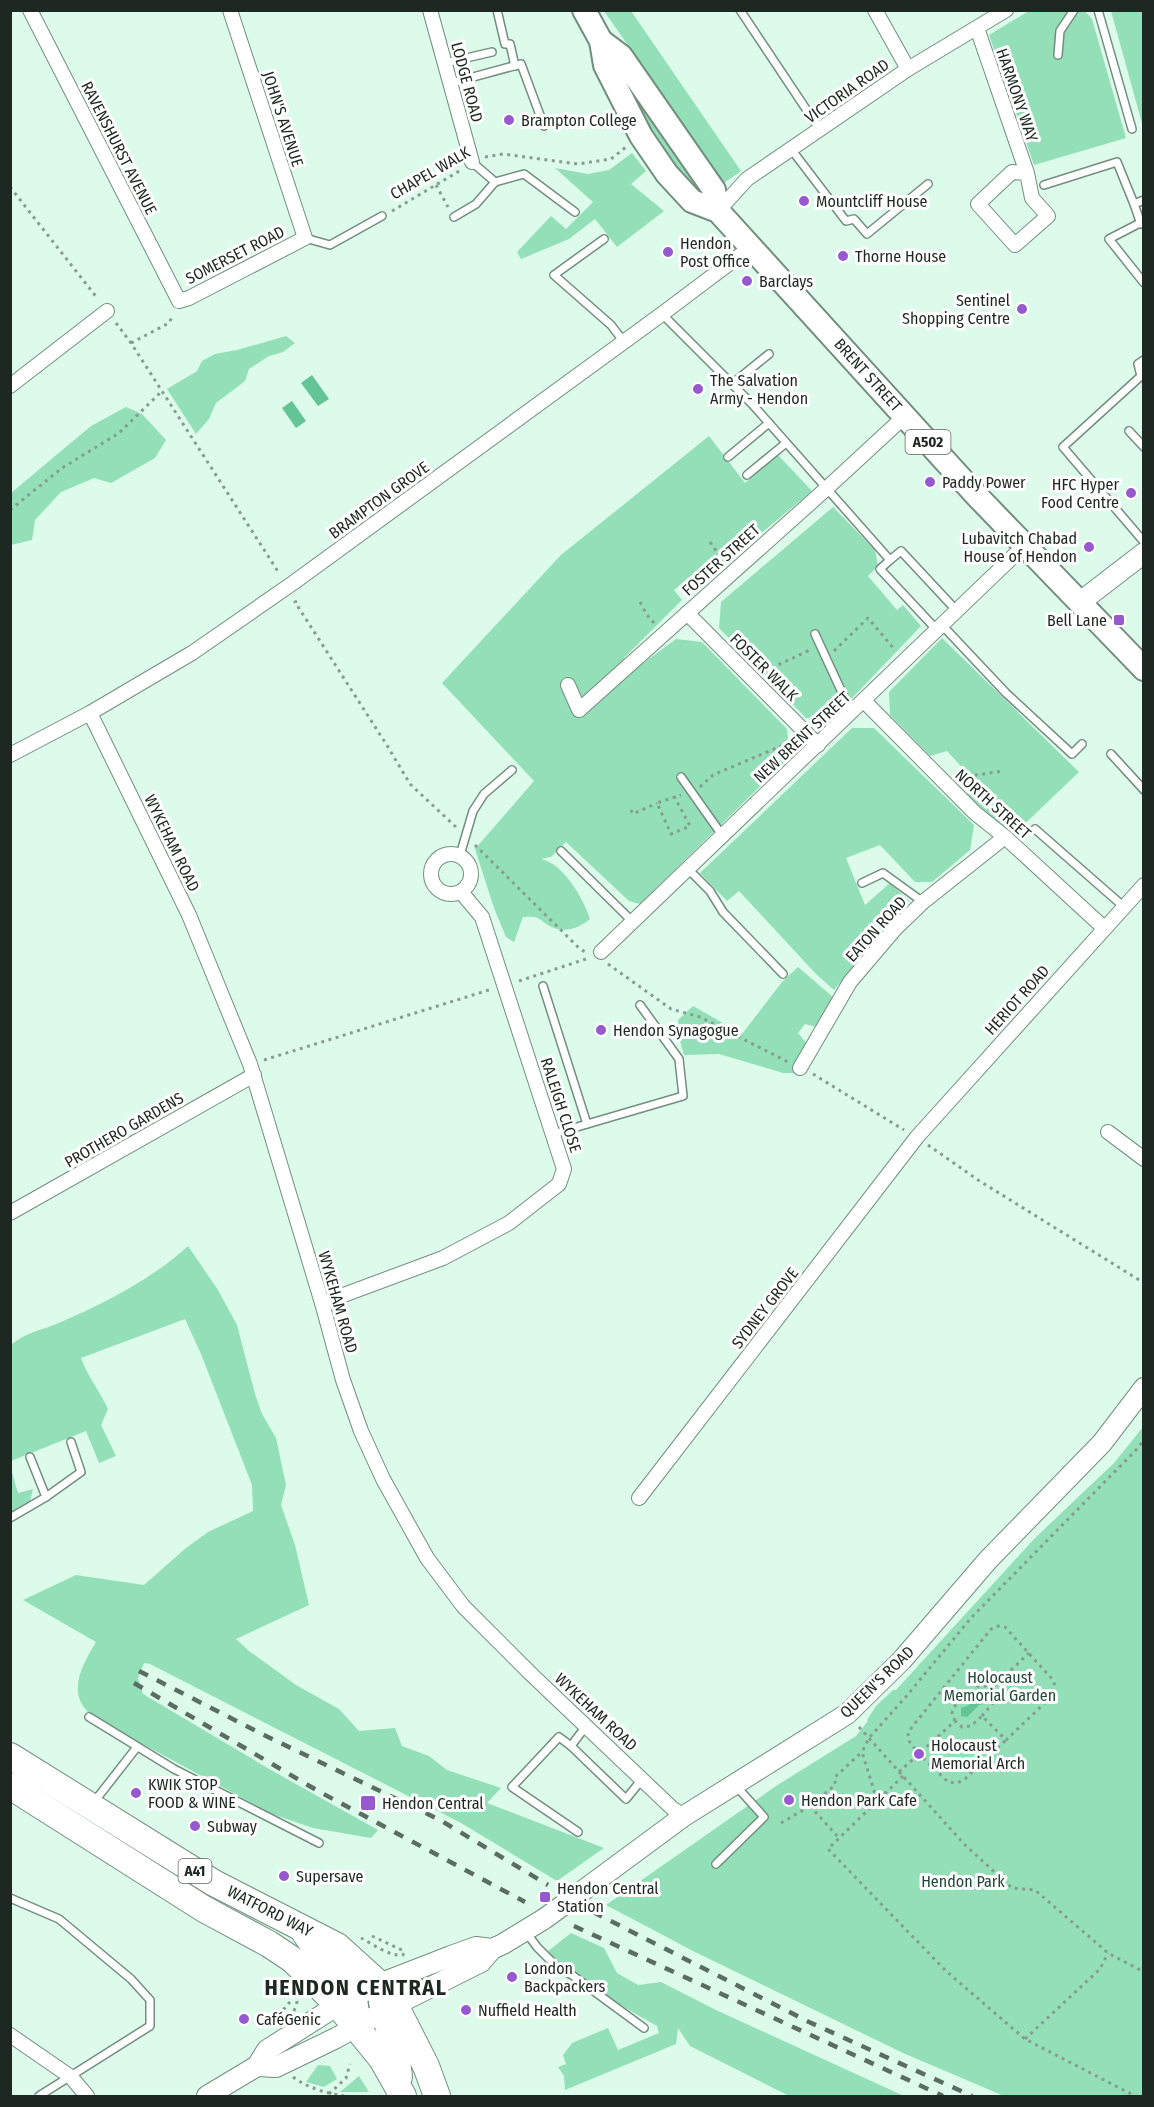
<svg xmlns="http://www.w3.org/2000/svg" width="1154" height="2107" viewBox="0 0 1154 2107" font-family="'Fira Sans Condensed',sans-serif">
<rect width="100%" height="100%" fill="#ddfbea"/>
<!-- green -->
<g fill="#93dfb8">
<polygon points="604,11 631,11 741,171 724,183"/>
<polygon points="1029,11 1085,11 1092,19 1126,138 1034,165 989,35"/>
<polygon points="1111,11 1143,11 1143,127"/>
<polygon points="613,57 711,192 698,196 648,137"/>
<polygon points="632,153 646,171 631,184 664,211 617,247 595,219 569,239 521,259 517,252 551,216 566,229 593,202 555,168 588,174 609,170"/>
<polygon points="286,336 295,343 283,352 269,356 249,369 245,381 216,403 209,419 196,434 167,389 197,371 202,361 215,354 237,350"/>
<polygon points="126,407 142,414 166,440 155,458 111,483 94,478 61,492 35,520 32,540 11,545 11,493 91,426"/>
<path d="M709,436l36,47 33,-28 34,36 -100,83 -8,-9 -30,25 8,10 -58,58 10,12 42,-31 26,3 85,87 3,28 -150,147 -11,-3 -63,-59 -15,15 -10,2c23,5 42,39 49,60 -10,8 -23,14 -36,9 -15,-6 -11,-13 -31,-11l-9,25 -8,-5 -12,-29 -19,-59 59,-68 -92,-98 119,-128z"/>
<polygon points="833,507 875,550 878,566 868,576 897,610 903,605 921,626 835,716 806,718 719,628 721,602"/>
<polygon points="942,638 1079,772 1012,836 967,795 970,776 947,751 930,756 890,715 889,692"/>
<polygon points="852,728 874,728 974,825 970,850 932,882 915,882 880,845 846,858 865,905 890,883 909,901 834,990 816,974 739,891 727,901 700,873"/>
<polygon points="798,967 833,997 816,1027 805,1024 798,1033 809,1046 806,1073 783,1073 719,1054 684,1055 680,1041 678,1020 693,1006 742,1034 782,982"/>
<path d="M188,1246l30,44 19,35 18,69 7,20 14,24 10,47 -5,20 14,40 14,60 -73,34 13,12 47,34 43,24 20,22 36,-3 7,18 27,10 18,14 54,18 -14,15 117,45 -47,33 -96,-58 -311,-159 -6,-1 -6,15 5,16 128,76 107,60 -7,8 -58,-10 -41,-14 -161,-87c-8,-5 -19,-9 -24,-16 -20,-21 -3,-49 9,-69l-73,-42 53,-25 68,10 42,-37 22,-16 45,-21 -1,-26 -51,-131 -16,-35 -104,39c6,18 19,33 27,51l-7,16 15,31 -17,7 -13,-32 -75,30v-116c17,-14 30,-14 50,-23 44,-19 91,-43 127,-76z"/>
<polygon points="1143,1427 1143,2096 1004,2096 903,2053 693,1951 606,1905 776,1786 856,1736 868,1721 867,1720 876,1706 893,1690 896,1690 1035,1538 1114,1463"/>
<polygon points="11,1469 18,1493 33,1489 30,1502 11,1512"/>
<path d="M571,1933l33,15 13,25 21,12 23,-3 55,28 188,86h-115l-99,-50 -12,-18 -2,16 -111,46 -1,-14 -6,-9 8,-3 -3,-9 9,-12 36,-15 10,22 41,-17 -2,-7c-34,-20 -84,-46 -110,-74z"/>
<polygon points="318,2065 330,2066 337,2079 324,2087 306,2082"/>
<polygon points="359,2076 369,2092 340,2092"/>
</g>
<!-- water -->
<g fill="#63c596">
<polygon points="312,375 329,399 318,406 301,383"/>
<polygon points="292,401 306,421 296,428 282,408"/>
<polygon points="981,1693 986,1695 987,1699 985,1704 979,1705 967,1717 961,1716 961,1708 969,1705 977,1694"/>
</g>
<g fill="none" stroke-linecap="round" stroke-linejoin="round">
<!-- lane casing -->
<g stroke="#738e7f" stroke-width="10">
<g id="lane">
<polyline points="497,10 505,44 510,44 515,66"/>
<polyline points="740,10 820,130"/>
<polyline points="1098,10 1132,129"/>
<polyline points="1058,55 1060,31 1074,10"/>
<polyline points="445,63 492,52"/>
<polyline points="451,83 521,64 544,126"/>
<polyline points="791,149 846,221 854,219 867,234 928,184"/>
<polyline points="472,162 495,182 524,174 575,212"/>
<polyline points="1044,185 1117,162 1134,204"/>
<polyline points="454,217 476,204 495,182"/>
<polyline points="1140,223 1109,239 1144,283"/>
<polyline points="1141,224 1134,204 1144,200"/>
<polyline points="305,238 330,245 382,216"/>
<polyline points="604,239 554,275 611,325 624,342"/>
<polyline points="662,314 752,404 890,560 880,569 936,629"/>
<polyline points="1144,360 1138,364 1141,376 1063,447 1144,542"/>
<polyline points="732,384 769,354"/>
<polyline points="1129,431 1144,447"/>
<polyline points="728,457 769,423"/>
<polyline points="747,475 786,443"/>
<polyline points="890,560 901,551 956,610"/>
<polyline points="941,624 1006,693 1072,754 1082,744"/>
<polyline points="815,634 851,712"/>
<polyline points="1111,754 1144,790"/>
<polyline points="681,777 722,835"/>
<polyline points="1035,829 1123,906"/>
<polyline points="561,851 633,922"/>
<polyline points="460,855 473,811 484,794 512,770"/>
<polyline points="687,868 710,891 723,912 783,974"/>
<polyline points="862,883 883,873 923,902"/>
<polyline points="543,986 587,1124"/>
<polyline points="553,1134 683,1096 679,1059 640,1005"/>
<polyline points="46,1497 81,1472 71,1442"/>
<polyline points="10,1518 46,1497 30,1457"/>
<polyline points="89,1717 174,1769 319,1843"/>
<polyline points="571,1746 626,1799 643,1778"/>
<polyline points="94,1802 137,1747"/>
<polyline points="578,1832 512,1787 559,1737 571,1746 586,1726"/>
<polyline points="716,1864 764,1817 736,1786"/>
<polyline points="10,1898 59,1919 131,1979 150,2000 150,2026 39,2096"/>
<polyline points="526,1932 537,1947 557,1967 572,1975 644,2028"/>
</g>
</g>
<!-- street casing -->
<g stroke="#738e7f" stroke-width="16">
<g id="street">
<polyline points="30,10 179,301 189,298 305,238 230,10"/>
<polyline points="430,10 472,162"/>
<polyline points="875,10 908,69"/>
<polyline points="977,28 1027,173 1032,198 1048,216 1015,245 978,204 1012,172 1027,173"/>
<polyline points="718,211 747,179 908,69 1006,10"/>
<polyline points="10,386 107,311"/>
<polyline points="687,613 818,745"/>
<polyline points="568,685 579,710 826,489 905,416"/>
<polyline points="864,701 975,813 1005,837 1104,928"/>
<polyline points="90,713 189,915 250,1064 322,1303 343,1380 361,1431 383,1479 427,1558 463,1606 532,1675 673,1809 684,1816"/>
<polyline points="10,755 90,713 192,653 293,583 662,314 751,247"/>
<circle cx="451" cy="874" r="20"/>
<polyline points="601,952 1024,546"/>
<polyline points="800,1068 850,982 895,929 923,902 1005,837"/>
<polyline points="1108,1132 1144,1159"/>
<polyline points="10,1213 254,1075"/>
<polyline points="322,1303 443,1258 509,1223 559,1184 564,1169 482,917 461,892"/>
<polyline points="639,1498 917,1137 1144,885"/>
<polyline points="10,2035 71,2077 87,2096"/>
</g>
</g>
<!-- secondary casing -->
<g stroke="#738e7f" stroke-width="22">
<g id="secondary">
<polyline points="1079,603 1144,553"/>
<polyline points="577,1895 684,1816 847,1714 902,1660 988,1560 1102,1443 1144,1388"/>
<polyline points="257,2066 276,2067 336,2038 395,2005 481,1962 492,1949"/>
<polyline points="207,2096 257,2066 267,2050 338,2005 379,1984 451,1956 476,1947 492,1949 503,1944 544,1919"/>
</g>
</g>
<!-- primary casing -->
<g stroke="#738e7f" stroke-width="26">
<g id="primary">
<polyline points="584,10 601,41 605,65 641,136 667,174 692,201 718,211 977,496 1144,669"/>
<polyline points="601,41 621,56 714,190 718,211"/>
</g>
</g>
<!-- highway casing -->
<g stroke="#738e7f" stroke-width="28">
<g id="highway">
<polyline points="10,1756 214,1883 337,1946 379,1984 395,2005 426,2066 437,2096"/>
<polyline points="10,1786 204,1909 269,1944 293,1960 338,2005 382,2059 403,2096"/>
<path d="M305,1933c6,9 13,18 20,27 20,25 33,31 31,66"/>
<polyline points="382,2002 397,2060 399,2077"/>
</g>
</g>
<!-- path -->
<g stroke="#879d91" stroke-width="3" stroke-dasharray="3 4.5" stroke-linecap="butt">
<polyline points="485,157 503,154 578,164 611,159 626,147"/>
<polyline points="436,185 448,207"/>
<polyline points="10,187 98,299"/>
<polyline points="392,211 461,170"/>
<polyline points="116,323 131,343 279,573"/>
<polyline points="131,343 169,323 173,315"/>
<polyline points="10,510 62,468 119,433 161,392"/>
<polyline points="710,542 723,561"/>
<polyline points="297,601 295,602 388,747 410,784 457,828"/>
<polyline points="640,602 647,615 654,623"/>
<polyline points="834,651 868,618 895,650"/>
<polyline points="765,671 810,650"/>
<polyline points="968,786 970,776 1003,771"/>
<polyline points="700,787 713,775 793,741"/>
<polyline points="674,796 690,826 671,834 657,803 681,795"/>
<polyline points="631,810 633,814 657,803"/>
<polyline points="475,845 578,947 586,953"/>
<polyline points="608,964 671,1009 700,1017 788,1062"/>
<polyline points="519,981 589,958"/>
<polyline points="264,1060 489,990"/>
<polyline points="813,1074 904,1130"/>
<polyline points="928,1145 978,1180 1144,1283"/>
<polyline points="982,1716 993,1703 994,1696 990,1690 1029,1653"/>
<polyline points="955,1721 952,1713 955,1706 978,1686 986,1686 990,1690"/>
<polyline points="859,1727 964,1844 1012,1888 1035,1890 1108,1953 1144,1972"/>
<polyline points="899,1772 955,1721 962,1727 971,1726 982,1716 1006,1740 1051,1697 1055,1686 1053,1680 1005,1627 998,1626 991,1629 912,1727 908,1733 909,1741 919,1754 948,1782 957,1783 965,1779 1006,1740"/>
<polyline points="903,1776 828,1849 946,1971 1025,2039 1135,2096"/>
<polyline points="877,1800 862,1752 869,1738 904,1699 971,1618 1136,1450 1144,1440"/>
<polyline points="810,1806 839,1838"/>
<polyline points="781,1823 810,1806 835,1785 835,1777 862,1752"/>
<path d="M361,1938c12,6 29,19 42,17l1,-4 -32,-15"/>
<path d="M271,1980c19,14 29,20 4,35l4,6"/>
<polyline points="294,2011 297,2002 296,1995"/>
<polyline points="1025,2039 1100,1969 1108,1953"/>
<path d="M293,2077c15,11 33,16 51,19"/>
<polyline points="329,2094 346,2078 350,2064"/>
</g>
<!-- lane -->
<use href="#lane" stroke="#fff" stroke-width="7"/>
<!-- street -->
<use href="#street" stroke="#fff" stroke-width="14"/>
<!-- secondary -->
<use href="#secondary" stroke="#fff" stroke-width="20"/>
<!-- primary -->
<use href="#primary" stroke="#fff" stroke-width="22"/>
<!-- highway -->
<use href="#highway" stroke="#fff" stroke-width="26"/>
<!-- rail -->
<g stroke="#5b6d62" stroke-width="4.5" stroke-dasharray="10 10" stroke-linecap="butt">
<polyline points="139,1671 264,1735 440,1820 548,1885"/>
<polyline points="134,1683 318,1791 525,1902"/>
<polyline points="593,1912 809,2022 972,2096"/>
<polyline points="574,1926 943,2096"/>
</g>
<!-- secondary-bridge casing -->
<g stroke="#738e7f" stroke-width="22" stroke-linecap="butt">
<polyline id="secondary-bridge" points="544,1919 577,1895"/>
</g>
<!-- secondary-bridge -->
<use href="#secondary-bridge" stroke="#fff" stroke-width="20"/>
</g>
<!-- markers -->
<g fill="#9659cf" stroke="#fff" stroke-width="2">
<circle cx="509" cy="120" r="6"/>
<circle cx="804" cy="201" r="6"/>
<circle cx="668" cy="252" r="6"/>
<circle cx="843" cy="256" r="6"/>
<circle cx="747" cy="281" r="6"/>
<circle cx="1022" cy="309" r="6"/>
<circle cx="698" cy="389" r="6"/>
<circle cx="930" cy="482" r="6"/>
<circle cx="1131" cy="493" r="6"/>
<circle cx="1089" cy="547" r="6"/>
<rect x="1113" y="614" width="12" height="12" rx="3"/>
<circle cx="601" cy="1030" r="6"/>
<circle cx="919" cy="1754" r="6"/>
<circle cx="136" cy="1793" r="6"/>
<circle cx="789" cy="1800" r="6"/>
<rect x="360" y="1795" width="16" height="16" rx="3"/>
<circle cx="195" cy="1826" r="6"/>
<circle cx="284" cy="1876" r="6"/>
<rect x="539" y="1891" width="12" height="12" rx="3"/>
<circle cx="512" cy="1977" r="6"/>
<circle cx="466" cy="2010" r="6"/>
<circle cx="244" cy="2019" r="6"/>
</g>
<g text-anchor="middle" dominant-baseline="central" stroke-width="6" stroke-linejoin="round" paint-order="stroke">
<!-- shield labels -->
<g fill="#fff" stroke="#606864" stroke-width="1.5">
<rect x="905.5" y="430" width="45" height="24" rx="4.5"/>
<rect x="178.5" y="1859" width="33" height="24" rx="4.5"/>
</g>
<g font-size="15" font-weight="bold" fill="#1c2821">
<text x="928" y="442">A502</text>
<text x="195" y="1871">A41</text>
</g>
<!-- street labels -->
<g font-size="16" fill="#1c2821" stroke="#fff">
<text transform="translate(467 82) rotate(75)">LODGE ROAD</text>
<text transform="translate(847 91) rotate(-35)">VICTORIA ROAD</text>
<text transform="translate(1017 95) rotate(71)">HARMONY WAY</text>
<text transform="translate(283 119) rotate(72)">JOHN'S AVENUE</text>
<text transform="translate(119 148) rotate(63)">RAVENSHURST AVENUE</text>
<text transform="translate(430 173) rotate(-30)">CHAPEL WALK</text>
<text transform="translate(235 255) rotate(-27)">SOMERSET ROAD</text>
<text transform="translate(868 375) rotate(48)">BRENT STREET</text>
<text transform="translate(379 500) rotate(-36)">BRAMPTON GROVE</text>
<text transform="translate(721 560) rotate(-42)">FOSTER STREET</text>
<text transform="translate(764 667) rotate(45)">FOSTER WALK</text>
<text transform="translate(802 737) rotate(-43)">NEW BRENT STREET</text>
<text transform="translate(993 804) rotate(42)">NORTH STREET</text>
<text transform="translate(172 843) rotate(64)">WYKEHAM ROAD</text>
<text transform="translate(876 929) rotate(-48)">EATON ROAD</text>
<text transform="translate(1017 1000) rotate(-48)">HERIOT ROAD</text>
<text transform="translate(561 1105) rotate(72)">RALEIGH CLOSE</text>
<text transform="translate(124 1130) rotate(-30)">PROTHERO GARDENS</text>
<text transform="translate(338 1302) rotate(74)">WYKEHAM ROAD</text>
<text transform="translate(765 1308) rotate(-52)">SYDNEY GROVE</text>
<text transform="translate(877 1682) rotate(-44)">QUEEN'S ROAD</text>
<text transform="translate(596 1712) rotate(43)">WYKEHAM ROAD</text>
<text transform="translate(270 1911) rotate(27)">WATFORD WAY</text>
</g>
<!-- poi labels -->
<g font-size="16" fill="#1c2821" stroke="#fff" text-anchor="start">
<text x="521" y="120">Brampton College</text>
<text x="816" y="201">Mountcliff House</text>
<text x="680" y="243">Hendon<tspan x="680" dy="18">Post Office</tspan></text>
<text x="855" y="256">Thorne House</text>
<text x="759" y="281">Barclays</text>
<text x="1010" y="300" text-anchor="end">Sentinel<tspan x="1010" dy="18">Shopping Centre</tspan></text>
<text x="710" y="380">The Salvation<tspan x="710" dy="18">Army - Hendon</tspan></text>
<text x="942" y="482">Paddy Power</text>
<text x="1119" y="484" text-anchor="end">HFC Hyper<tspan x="1119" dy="18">Food Centre</tspan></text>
<text x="1077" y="538" text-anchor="end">Lubavitch Chabad<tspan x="1077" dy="18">House of Hendon</tspan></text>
<text x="1107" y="620" text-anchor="end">Bell Lane</text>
<text x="613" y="1030">Hendon Synagogue</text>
<text x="931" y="1745">Holocaust<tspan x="931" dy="18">Memorial Arch</tspan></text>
<text x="148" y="1784">KWIK STOP<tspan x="148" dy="18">FOOD &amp; WINE</tspan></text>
<text x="801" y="1800">Hendon Park Cafe</text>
<text x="382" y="1803">Hendon Central</text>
<text x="207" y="1826">Subway</text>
<text x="296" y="1876">Supersave</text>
<text x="557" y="1888">Hendon Central<tspan x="557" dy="18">Station</tspan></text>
<text x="524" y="1968">London<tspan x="524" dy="18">Backpackers</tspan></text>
<text x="478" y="2010">Nuffield Health</text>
<text x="256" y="2019">CaféGenic</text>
</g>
<!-- park labels -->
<g font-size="16" fill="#204935" stroke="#fff">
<text x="1000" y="1677">Holocaust<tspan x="1000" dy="18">Memorial Garden</tspan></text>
<text x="963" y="1881">Hendon Park</text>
</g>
<!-- district labels -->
<g font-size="22" font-weight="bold" letter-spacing="1.5" fill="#1c2821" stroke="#fff">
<text x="356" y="1987">HENDON CENTRAL</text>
</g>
</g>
<!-- border -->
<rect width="1154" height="2107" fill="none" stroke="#1c2821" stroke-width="24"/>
</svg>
